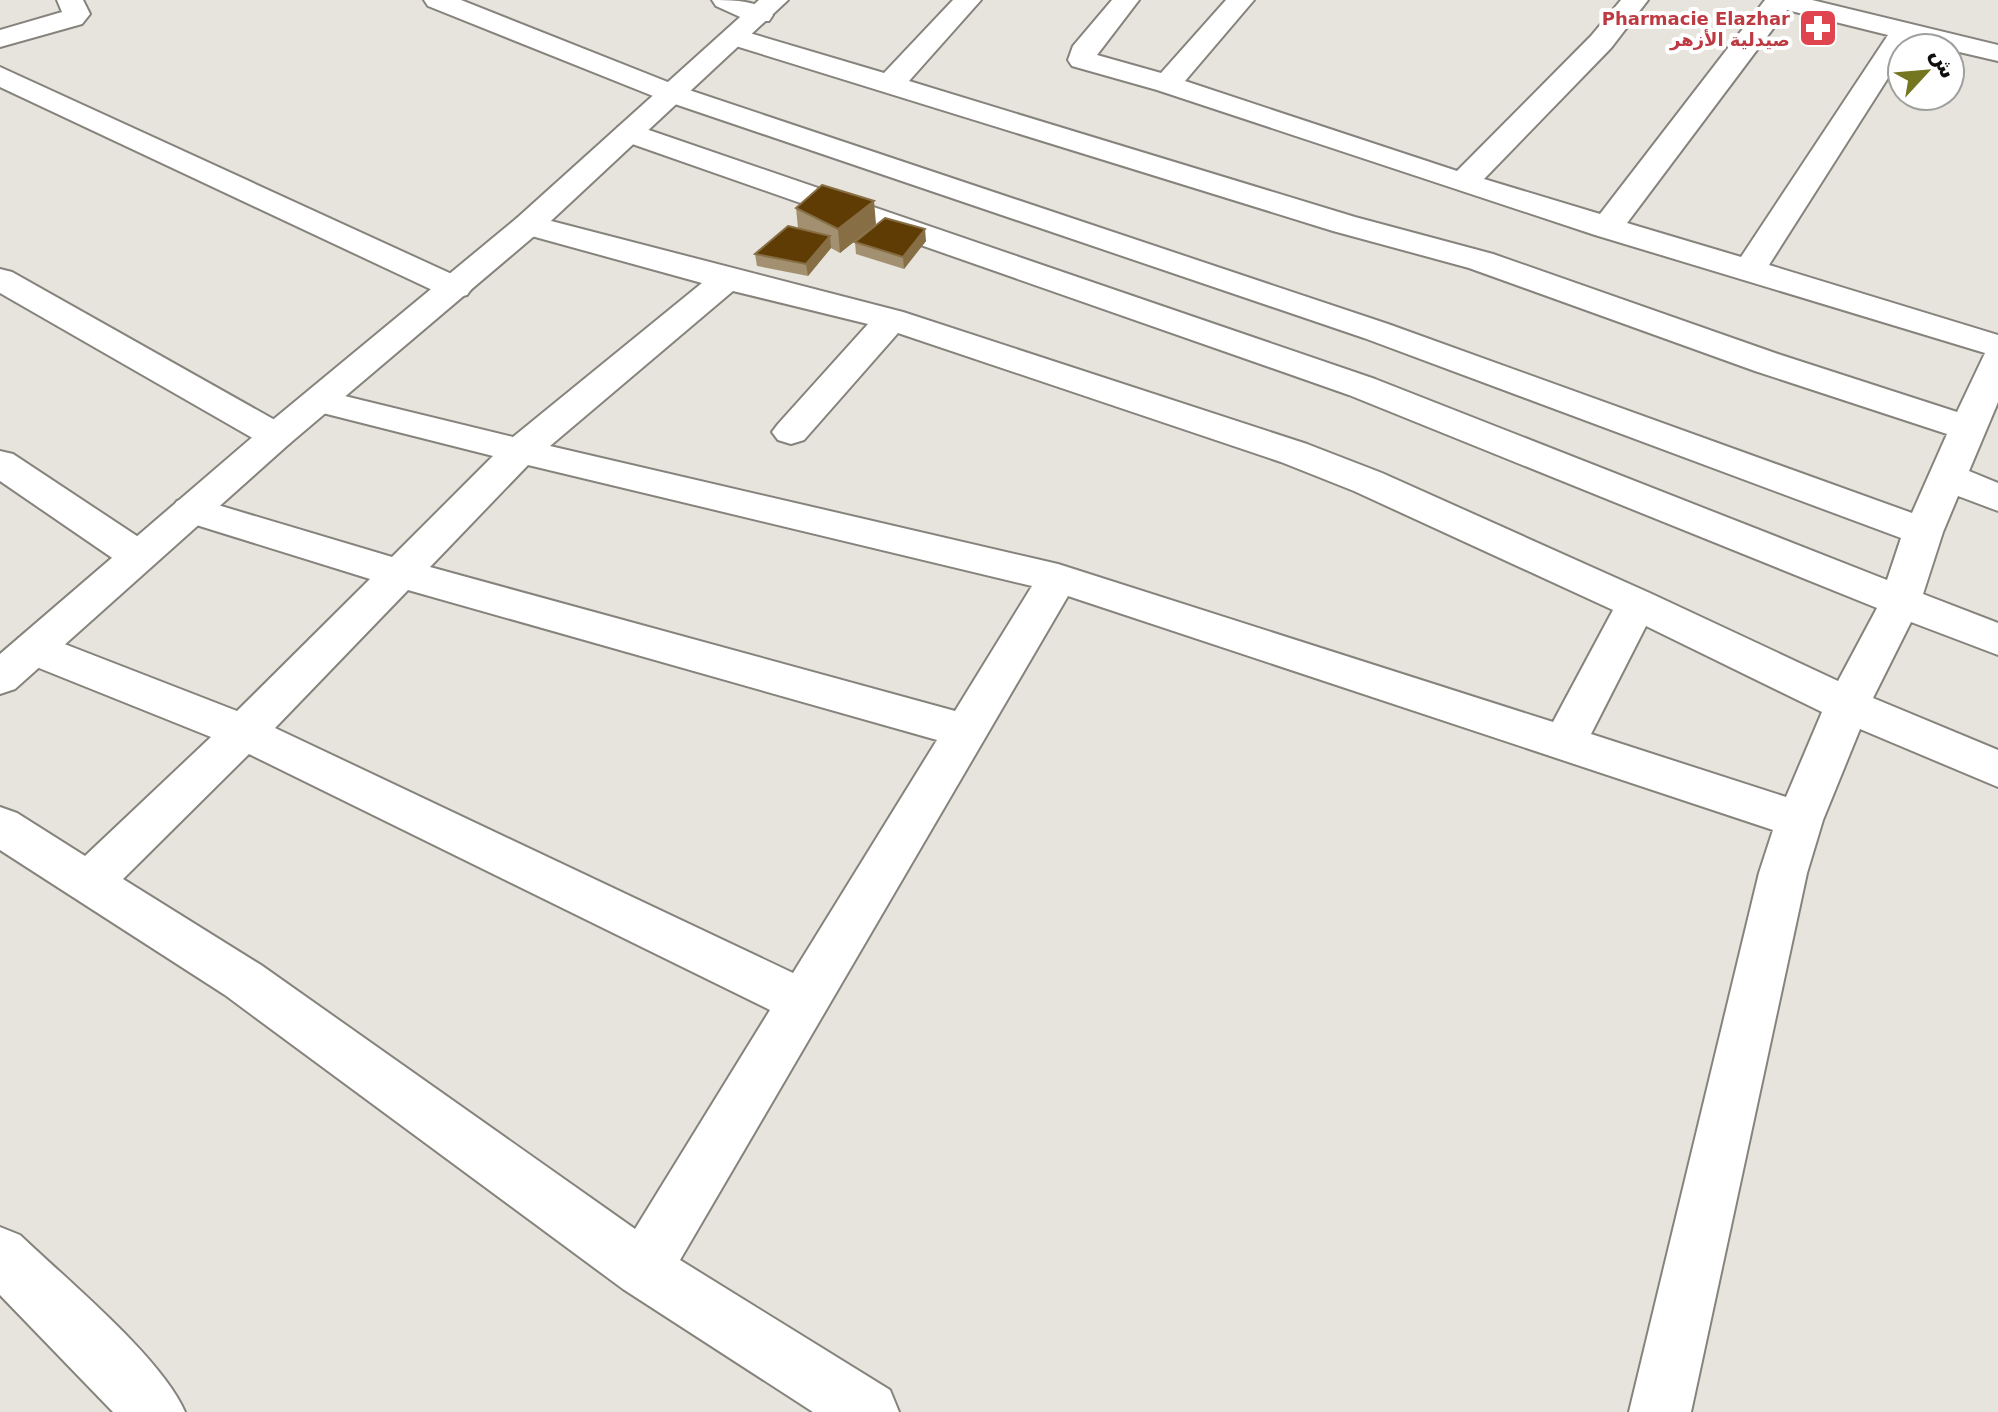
<svg xmlns="http://www.w3.org/2000/svg" width="1998" height="1412" viewBox="0 0 1998 1412" font-family="'DejaVu Sans',Cairo,sans-serif">
<rect width="100%" height="100%" fill="#e6e4dc"/>
<g fill="none" stroke-linecap="round" stroke-linejoin="round">
<!-- street casing -->
<g stroke="#85837c" stroke-width="4">
<g id="street">
<polygon points="57,0 83,0 90,14 82,24 0,47 0,30 62,12"/>
<path d="M424,0h37l222,88 705,236 524,189 35,-79 -192,-63 -286,-103 -136,-37 -607,-188 -4,-6 4,-6 10,-2 148,44 69,-73h28l-72,81 446,136 138,37 288,101 176,57 28,-59 -390,-118 -438,-145 -85,-24 -4,-6 5,-14 39,-46h27l-42,55 64,18 65,-73h28l-69,81 272,90 134,-135 30,-36h27l-37,48 -127,131 116,35 165,-214h47l186,45v16l-86,-20 -5,7h-5v8l-133,209 229,70v67l-29,69 29,12v28l-40,-15 -15,36 -20,62 75,29v32l-87,-33 -38,76 125,52v37l-138,-58 -37,91 -16,53 -116,539h-62l130,-539 14,-43 -705,-234 -388,664 210,130 9,22h-86l-190,-123 -398,-294 -225,-145v-43l17,6 68,43 126,-119 -192,-77 -6,-11 6,-11 15,-4 15,4 188,73 133,-132 -193,-60 -6,-9 6,-9 14,-4 201,60 101,-101 -186,-47 -5,-8 5,-8 13,-3 193,47 189,-154 -185,-51 -5,-7 5,-7 11,-3 375,97 404,132 75,29 270,121 186,87 39,-73 -528,-213 -731,-256 -4,-6 4,-6 11,-3 11,3 735,252 512,201 14,-42 -537,-200 -701,-238 -235,-94zM1787,10l101,25 -147,222 -114,-34zM733,291l135,33 -90,100 -6,8 6,8 13,4 13,-4 94,-107 383,129 73,29 259,119 -60,112 -495,-158 -508,-118zM528,465l504,121 -77,125 -525,-144zM408,590l529,150 -144,233 -518,-245zM1646,626l176,86 -36,85 -195,-63zM249,754l521,256 -135,219 -374,-264 -138,-86z"/>
<path d="M712,0c20,0 47,0 61,15l-4,6h-20l-33,-15z"/>
<polygon points="0,67 467,281 472,288 467,295 455,298 443,295 0,87"/>
<polygon points="0,269 12,272 289,428 295,436 289,444 276,448 263,444 0,293"/>
<polygon points="0,451 13,454 152,546 158,556 152,566 138,570 124,566 0,481"/>
<path d="M0,1227l20,8c46,44 142,123 165,177h-72l-113,-117z"/>
</g>
</g>
<!-- secondary casing -->
<g stroke="#85837c" stroke-width="4">
<polygon id="secondary" points="759,0 788,0 539,232 289,444 15,689 0,694 0,654 263,428 517,218"/>
</g>
<!-- street -->
<use href="#street" fill="#fff" fill-rule="evenodd"/>
<!-- secondary -->
<use href="#secondary" fill="#fff" fill-rule="evenodd"/>
</g>
<!-- wall -->
<g fill="#a29070">
<polygon points="796,208 876,224 840,253 831,248 808,276 757,266 755,254 798,228"/>
<polygon points="926,241 904,269 856,254 855,242"/>
</g>
<!-- shaded-wall -->
<g fill="#876e45">
<polygon points="874,201 876,224 840,253 838,229"/>
<polygon points="925,229 926,241 904,269 903,257"/>
<polygon points="830,236 831,248 808,276 806,264"/>
</g>
<!-- building -->
<g fill="#5e3c04" stroke="#876e45" stroke-width="2">
<polygon points="822,185 874,201 838,229 796,208"/>
<polygon points="885,218 925,229 903,257 855,242"/>
<polygon points="788,226 830,236 806,264 755,254"/>
</g>
<!-- icons -->
<defs>
<g id="pharmacy-square" transform="scale(2)"><rect x="-9" y="-9" width="18" height="18" rx="4" fill="#e0444e" stroke="#fff"/><path d="M-2-6h4v4h4v4h-4v4h-4v-4h-4v-4h4Z" fill="#fff"/></g>
</defs>
<g fill-rule="evenodd">
<use href="#pharmacy-square" x="1818" y="28"/>
</g>
<g text-anchor="middle" dominant-baseline="central" stroke-width="8" stroke-linejoin="round" paint-order="stroke">
<!-- far-health labels -->
<g font-size="18" font-weight="bold" fill="#be3a42" stroke="#fff" text-anchor="end">
<text x="1790" y="18">Pharmacie Elazhar<tspan x="1790" dy="21">صيدلية الأزهر</tspan></text>
</g>
</g>
<!-- north arrow -->
<g transform="translate(1926 72) rotate(64)"><circle r="38" fill="#ffffff" stroke="#9f9f9e" stroke-width="2"/>
<path d="M0-6L14 30L0 20L-14 30Z" fill="#74771f"/>
<text y="-12" font-size="22" font-weight="bold" text-anchor="middle" fill="#100f0d">ش</text>
</g>
</svg>
